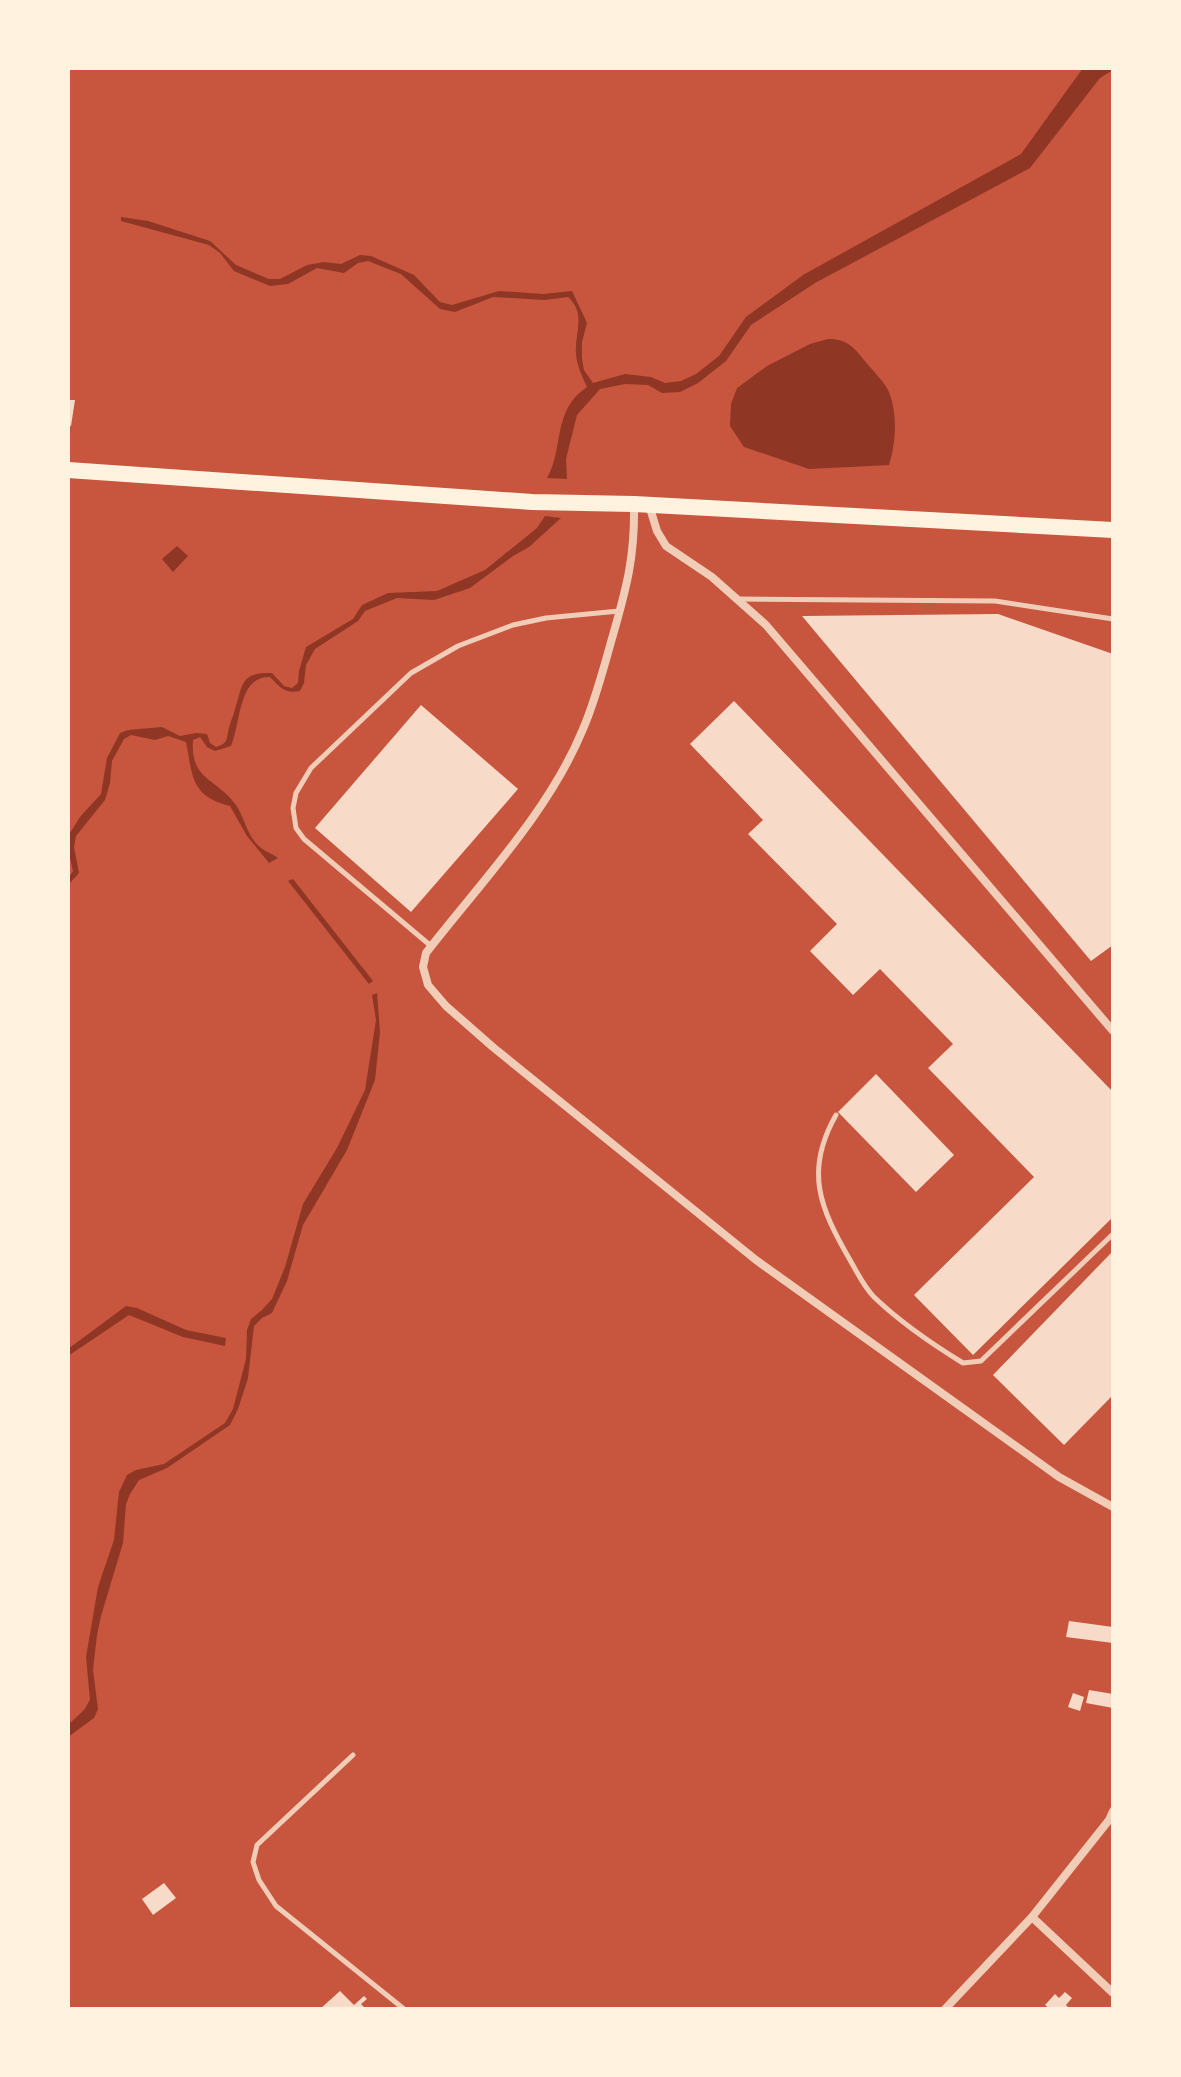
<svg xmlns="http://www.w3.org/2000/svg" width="1181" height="2077" viewBox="0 0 1181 2077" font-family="Barlow,sans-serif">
<rect width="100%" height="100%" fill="#c8553d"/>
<!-- water -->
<g fill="#8f3625">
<path d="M1083,68h30v2l-13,8 -70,90 -215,115 -64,42 -25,36 -28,22 -18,9 -18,1 -14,-8 -23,-1 -25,5 -23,26 -11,44 1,20 -20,-1c17,-29 5,-68 40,-91 -5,-11 -10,-21 -11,-33 -2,-20 11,-40 -8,-57l-23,3 -52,-3 -38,15 -15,-3 -39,-35 -33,-13 -10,2 -14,10 -27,-5 -29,16 -18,2 -36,-15 -14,-18 -11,-8 -88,-24v-4l27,4 62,20 26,24 33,14h11l27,-14 17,-3 17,2 19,-9 11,1 43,19 26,27 12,3 47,-14 44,3 29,-3 15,32 -5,19v17l2,11 9,13 32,-9 26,3 14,6 16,-2 15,-7 23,-18 27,-39 57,-42 218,-121z"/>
<path d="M828,339c18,0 25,7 36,21 7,9 19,20 24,30 10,22 8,53 1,75l-80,4 -65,-22 -14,-21 1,-22 6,-16 30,-22 43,-22z"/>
<path d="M545,516l16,2 -32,29 -16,9 -43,32 -36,12 -37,-2 -32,13 -7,10 -43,28 -9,16 -2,18 -4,8c-16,3 -20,-4 -30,-14 -32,-1 -29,46 -39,69l-16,5 -8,-4 -7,-10 -7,3c-3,41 24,38 43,65 9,13 11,32 25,43 5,4 12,6 17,10l-9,5 -22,-27 -17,-30c-40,-10 -37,-30 -44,-64l-18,-6 -13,4 -24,-5 -7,4 -12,22 -2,22 -5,17 -29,36 -2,11 5,26 -11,12v-6l5,-8 -5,-22 2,-16 10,-16 21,-23 6,-36 13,-25 8,-3 34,-3 18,9 16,-3 11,1 3,9 6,4c13,-4 10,-8 13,-19 1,-6 5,-13 6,-19 8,-24 5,-37 37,-36l12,13 8,2 6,-5 1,-12 7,-24 47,-28 9,-14 26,-12 49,-2 48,-21 52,-42z"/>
<polygon points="177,546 188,556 173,572 162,559"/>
<polygon points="293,879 373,981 369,984 288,881"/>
<polygon points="377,993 380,1032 375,1080 347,1150 303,1225 287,1281 272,1313 262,1318 254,1326 248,1378 238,1409 230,1425 167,1468 139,1480 130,1494 126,1504 123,1543 101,1616 97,1635 93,1670 98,1709 94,1718 68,1737 68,1725 84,1710 90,1700 86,1657 98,1587 114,1540 119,1492 127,1475 136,1470 164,1464 225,1423 233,1409 246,1359 247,1330 251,1319 262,1310 272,1299 285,1267 303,1204 337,1148 365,1090 376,1020 372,995"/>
<polygon points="126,1306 137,1308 186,1330 226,1338 225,1346 183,1337 129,1315 68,1356 68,1349"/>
</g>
<!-- building -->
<g fill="#f7dbc8">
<polygon points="68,400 75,400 71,426 68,426"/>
<polygon points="998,614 1113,654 1113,945 1091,961 802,616"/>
<polygon points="734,701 1113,1092 1113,1217 973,1355 914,1295 1034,1177 928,1068 953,1044 880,969 853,995 810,951 837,924 748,834 763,820 690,744"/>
<polygon points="421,705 518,789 411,912 315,828"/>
<polygon points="876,1074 954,1155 916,1192 838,1112"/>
<polygon points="1113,1251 1113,1395 1064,1445 993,1375"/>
<polygon points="1069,1621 1113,1627 1113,1643 1066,1637"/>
<polygon points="1089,1690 1113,1694 1113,1708 1086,1703"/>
<polygon points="1073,1693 1084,1697 1080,1711 1068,1707"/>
<polygon points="164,1883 176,1898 153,1915 142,1899"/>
<polygon points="340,1991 354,2005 364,1996 367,1999 361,2004 366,2009 320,2009"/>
<polygon points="1065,1992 1072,1998 1066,2005 1070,2009 1050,2009 1045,2005 1055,1994 1059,1998"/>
</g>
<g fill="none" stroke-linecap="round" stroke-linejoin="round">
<!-- service -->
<g stroke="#f1ccb7" stroke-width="5">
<polyline points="739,599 995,601 1113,619"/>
<polyline points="431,946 304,839 296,828 293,808 296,793 311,768 411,673 458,646 513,625 546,618 619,611"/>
<path d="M836,1115c-32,56 -16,93 14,145 7,12 14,27 24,37 26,25 58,47 89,66l18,-2 132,-127"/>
<polyline points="353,1755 257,1845 253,1862 259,1880 276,1906 404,2009"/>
</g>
<!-- minor -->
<g stroke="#f1ccb7" stroke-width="8">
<path d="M634,504c1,52 -7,82 -21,131 -9,31 -17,64 -30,94 -34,83 -102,153 -157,224l-3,14 5,18 18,21 48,42 262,212 303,217 54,30"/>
<polyline points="649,505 657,531 666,546 712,577 766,625 1113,1031"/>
<polyline points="1032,1917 1113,1993"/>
<polyline points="945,2009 1032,1917 1109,1820 1113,1811"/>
</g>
<!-- primary -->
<polyline stroke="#fff3e0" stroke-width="16" points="68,470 532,502 634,504 1113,530"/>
</g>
<!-- border -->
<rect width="1181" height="2077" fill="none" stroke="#fff3e0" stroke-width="140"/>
</svg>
